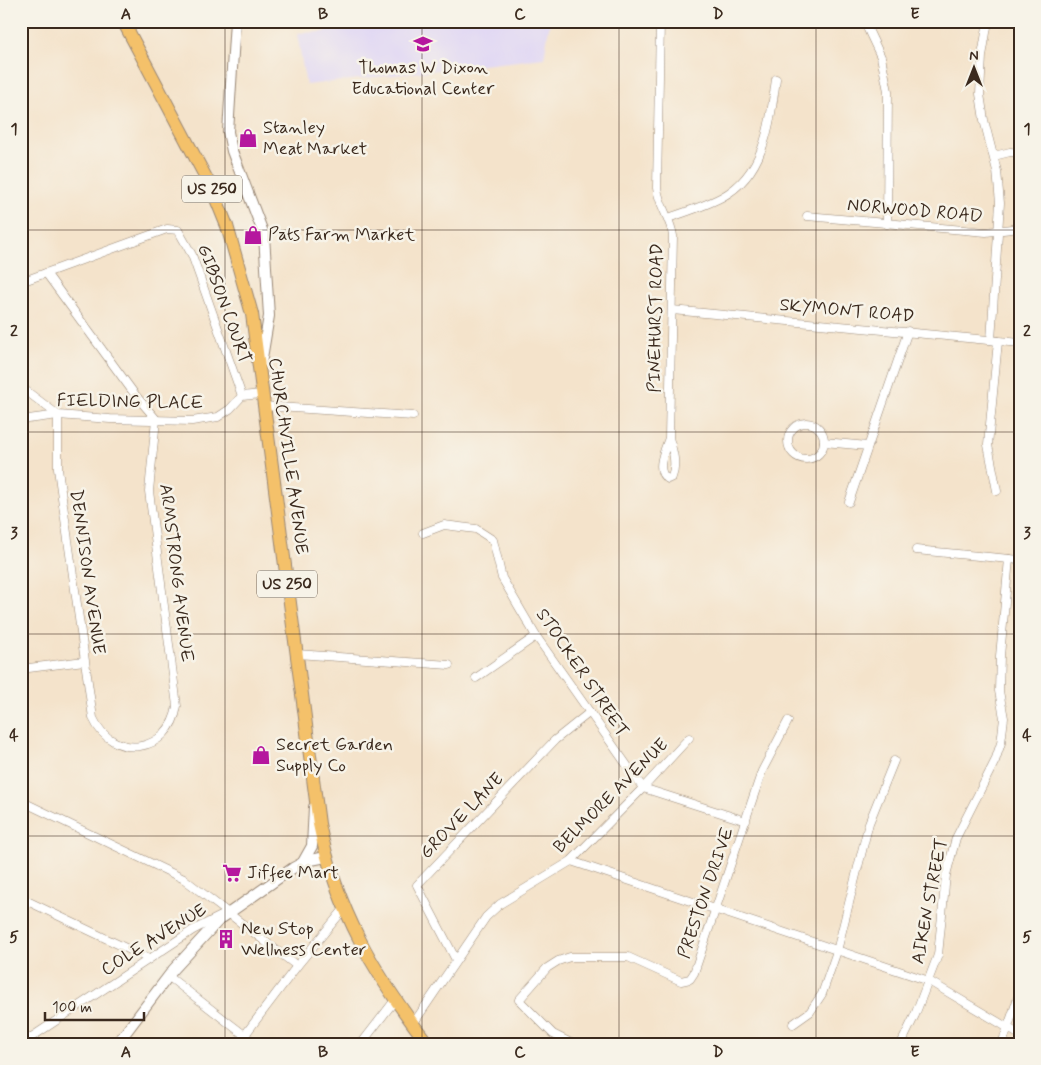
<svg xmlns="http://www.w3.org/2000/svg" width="1041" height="1065" viewBox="0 0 1041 1065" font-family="Mynerve,sans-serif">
<rect width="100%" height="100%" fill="#f7f3e8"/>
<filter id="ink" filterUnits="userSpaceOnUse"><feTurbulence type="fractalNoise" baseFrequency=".02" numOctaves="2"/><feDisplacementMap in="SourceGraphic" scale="10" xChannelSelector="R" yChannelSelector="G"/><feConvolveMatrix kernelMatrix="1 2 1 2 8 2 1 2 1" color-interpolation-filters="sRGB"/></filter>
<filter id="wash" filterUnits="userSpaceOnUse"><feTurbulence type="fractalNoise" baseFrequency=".0096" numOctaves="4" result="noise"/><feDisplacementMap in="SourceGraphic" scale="20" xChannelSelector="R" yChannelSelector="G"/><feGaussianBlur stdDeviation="1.12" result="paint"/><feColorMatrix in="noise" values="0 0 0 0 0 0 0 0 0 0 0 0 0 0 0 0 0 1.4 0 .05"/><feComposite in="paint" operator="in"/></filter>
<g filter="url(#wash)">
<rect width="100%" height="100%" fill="#f4e3cb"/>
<!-- built -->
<polygon fill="#dfd5f5" points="332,21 550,21 544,58 306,85 297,33 325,32"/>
</g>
<g filter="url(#ink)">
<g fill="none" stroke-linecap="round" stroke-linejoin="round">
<!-- minor casing -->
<g stroke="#988674" stroke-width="9">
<g id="minor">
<path d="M660,21l-3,167c2,18 14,31 16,48l-4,202c4,13 8,26 3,39l-4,2c-14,-7 -3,-30 1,-41"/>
<polyline points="864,21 881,57 888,91 887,224"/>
<polyline points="988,21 982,56 980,94 984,120 997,171 1000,203 991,340"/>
<polyline points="994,156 1010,152 1020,153"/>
<polyline points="807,216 986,232 1020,228"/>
<path d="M668,218c18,-6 37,-12 54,-21 43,-23 48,-74 54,-118"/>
<polyline points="21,282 167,229 178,230 192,255 242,396"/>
<polyline points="672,310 1020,343"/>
<path d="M21,387l37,28v54l35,249c20,44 77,35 84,-12l-28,-215 7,-72 -20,-23 -90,-123"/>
<polyline points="263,406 413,416"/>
<polyline points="21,420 58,415 110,419 192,421 218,417 230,409 242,396 261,394"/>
<circle cx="806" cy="441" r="18"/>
<polyline points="824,442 868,446"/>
<polyline points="997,491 988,445 998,341"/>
<polyline points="849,502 908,331"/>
<polyline points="423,533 444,525 476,529 493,540 502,578 536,636 643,788 746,821"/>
<polyline points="916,550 1020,560"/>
<polyline points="297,654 449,665"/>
<polyline points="21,669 84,661"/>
<polyline points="476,678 536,636"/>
<polyline points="21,801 184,879 297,966"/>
<polyline points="571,861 929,981 1020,1035"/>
<polyline points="21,898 149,959"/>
<polyline points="456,960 417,885 555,740 590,712"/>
<polyline points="168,976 256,1044"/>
<polyline points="413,1024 486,917 500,904 571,861 643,788 689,738"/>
<polyline points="793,1024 810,1012 822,994 837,951 869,823 894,761"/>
<polyline points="21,1044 193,930 221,916"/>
<polyline points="238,1044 297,966 344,909"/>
<polyline points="361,1044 395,1000"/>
<polyline points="573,1044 553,1034 519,1000 547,968 558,961 570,957 628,957 681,981 690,979 694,973 762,771 788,721"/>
<polyline points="901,1044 915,1015 938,955 946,875 956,838 995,761 1001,743 1004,718 999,691 1000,656 1009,559"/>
<polyline points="1002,1044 1020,992"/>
</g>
</g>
<!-- tertiary casing -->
<g stroke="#988674" stroke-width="12">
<g id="tertiary">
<polyline points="235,21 228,132 232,151 264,235 269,316 261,364"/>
<polyline points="303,862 312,846 314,807"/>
<polyline points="117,1044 173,970 219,920 293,868 306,861 326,857"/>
</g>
</g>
<!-- primary casing -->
<g stroke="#988674" stroke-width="14">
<path id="primary" d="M123,21l89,168 15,37 25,88 67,510c18,87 55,150 109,220"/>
</g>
<!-- minor -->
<use href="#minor" stroke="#fff" stroke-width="8"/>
<!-- tertiary -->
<use href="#tertiary" stroke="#fff" stroke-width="10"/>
<!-- primary -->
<use href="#primary" stroke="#f4c16a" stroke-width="12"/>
</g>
</g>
<!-- grid -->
<path fill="none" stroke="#3b2a1e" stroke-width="1" stroke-opacity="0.55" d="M225,21v1023M422,21v1023M619,21v1023M816,21v1023M21,230h999M21,432h999M21,634h999M21,836h999"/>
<!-- icons -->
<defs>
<g id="school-bare" transform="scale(1.5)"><path d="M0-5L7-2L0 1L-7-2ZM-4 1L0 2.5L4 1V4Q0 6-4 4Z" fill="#b5179e" stroke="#f7f3e8" stroke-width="2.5" paint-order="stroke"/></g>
<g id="shop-bare" transform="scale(1.5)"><path d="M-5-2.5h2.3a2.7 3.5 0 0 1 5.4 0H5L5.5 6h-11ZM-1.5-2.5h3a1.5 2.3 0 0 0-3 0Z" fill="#b5179e" stroke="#f7f3e8" stroke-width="2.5" paint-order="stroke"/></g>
<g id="supermarket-bare" transform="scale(1.5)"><path d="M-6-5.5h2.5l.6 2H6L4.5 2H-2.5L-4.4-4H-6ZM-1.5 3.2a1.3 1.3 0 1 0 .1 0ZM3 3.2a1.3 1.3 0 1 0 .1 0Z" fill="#b5179e" stroke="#f7f3e8" stroke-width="2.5" paint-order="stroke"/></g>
<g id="building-bare" transform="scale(1.5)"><path d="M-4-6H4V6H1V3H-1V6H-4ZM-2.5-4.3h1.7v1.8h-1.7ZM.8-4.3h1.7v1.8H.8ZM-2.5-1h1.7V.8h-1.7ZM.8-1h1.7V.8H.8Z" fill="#b5179e" stroke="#f7f3e8" stroke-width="2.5" paint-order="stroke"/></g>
</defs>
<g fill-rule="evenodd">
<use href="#school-bare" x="423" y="44"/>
<use href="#shop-bare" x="248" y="138"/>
<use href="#shop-bare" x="253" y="235"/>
<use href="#shop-bare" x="261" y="755"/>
<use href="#supermarket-bare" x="232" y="873"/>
<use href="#building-bare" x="226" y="939"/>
</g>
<g text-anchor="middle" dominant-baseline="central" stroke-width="5" stroke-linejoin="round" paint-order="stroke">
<!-- shield labels -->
<g fill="#f7f3e8" stroke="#73665b" stroke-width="1">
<rect x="182" y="175.5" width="60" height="27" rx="4"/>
<rect x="257" y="570.5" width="60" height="27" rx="4"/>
</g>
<g font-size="16" font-weight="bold" fill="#3b2a1e">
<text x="212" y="189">US 250</text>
<text x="287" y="584">US 250</text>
</g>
<!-- poi labels -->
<g font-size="18" fill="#3b2a1e" stroke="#f7f3e8" text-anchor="start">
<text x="423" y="68" text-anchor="middle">Thomas W Dixon<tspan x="423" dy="21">Educational Center</tspan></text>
<text x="263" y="128">Stanley<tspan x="263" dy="21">Meat Market</tspan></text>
<text x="268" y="235">Pats Farm Market</text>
<text x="276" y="745">Secret Garden<tspan x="276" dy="21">Supply Co</tspan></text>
<text x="247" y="873">Jiffee Mart</text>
<text x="241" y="929">New Stop<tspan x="241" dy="21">Wellness Center</tspan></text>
</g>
<!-- street labels -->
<g font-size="18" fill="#3b2a1e" stroke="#f7f3e8">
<text transform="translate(915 211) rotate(5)">NORWOOD ROAD</text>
<text transform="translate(224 304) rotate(70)">GIBSON COURT</text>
<text transform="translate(847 311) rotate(5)">SKYMONT ROAD</text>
<text transform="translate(656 318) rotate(-89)">PINEHURST ROAD</text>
<text transform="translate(130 402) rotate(1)">FIELDING PLACE</text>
<text transform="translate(288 456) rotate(82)">CHURCHVILLE AVENUE</text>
<text transform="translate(87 572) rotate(82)">DENNISON AVENUE</text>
<text transform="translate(176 573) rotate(83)">ARMSTRONG AVENUE</text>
<text transform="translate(582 673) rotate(56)">STOCKER STREET</text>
<text transform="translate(611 796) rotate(-45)">BELMORE AVENUE</text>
<text transform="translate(462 816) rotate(-46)">GROVE LANE</text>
<text transform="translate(706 893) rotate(-71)">PRESTON DRIVE</text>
<text transform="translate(930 901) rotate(-79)">AIKEN STREET</text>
<text transform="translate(154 940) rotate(-32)">COLE AVENUE</text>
</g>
</g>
<!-- margin -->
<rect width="1041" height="1065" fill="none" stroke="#f7f3e8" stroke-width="55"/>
<!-- north arrow -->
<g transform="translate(974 68)" stroke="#f7f3e8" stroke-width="4" paint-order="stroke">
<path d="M0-4L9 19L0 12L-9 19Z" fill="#3b2a1e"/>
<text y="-8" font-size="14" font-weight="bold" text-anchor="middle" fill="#3b2a1e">N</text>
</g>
<!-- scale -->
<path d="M45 1012v8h99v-8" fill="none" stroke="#3b2a1e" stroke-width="2.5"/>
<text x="52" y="1012" font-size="15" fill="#3b2a1e" stroke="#f7f3e8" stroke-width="4" paint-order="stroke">100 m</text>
<rect x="28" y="28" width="986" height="1010" fill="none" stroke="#3b2a1e" stroke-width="2"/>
<g font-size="16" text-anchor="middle" font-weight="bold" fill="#3b2a1e">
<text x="126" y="19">A</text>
<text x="323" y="19">B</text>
<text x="520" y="19">C</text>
<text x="718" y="19">D</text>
<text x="915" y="19">E</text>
<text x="14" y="134">1</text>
<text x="1027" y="134">1</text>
<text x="14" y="336">2</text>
<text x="1027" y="336">2</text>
<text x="14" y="538">3</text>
<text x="1027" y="538">3</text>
<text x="14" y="740">4</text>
<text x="1027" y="740">4</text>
<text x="14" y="942">5</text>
<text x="1027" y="942">5</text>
<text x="126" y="1057">A</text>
<text x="323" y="1057">B</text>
<text x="520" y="1057">C</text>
<text x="718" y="1057">D</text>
<text x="915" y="1057">E</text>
</g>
</svg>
